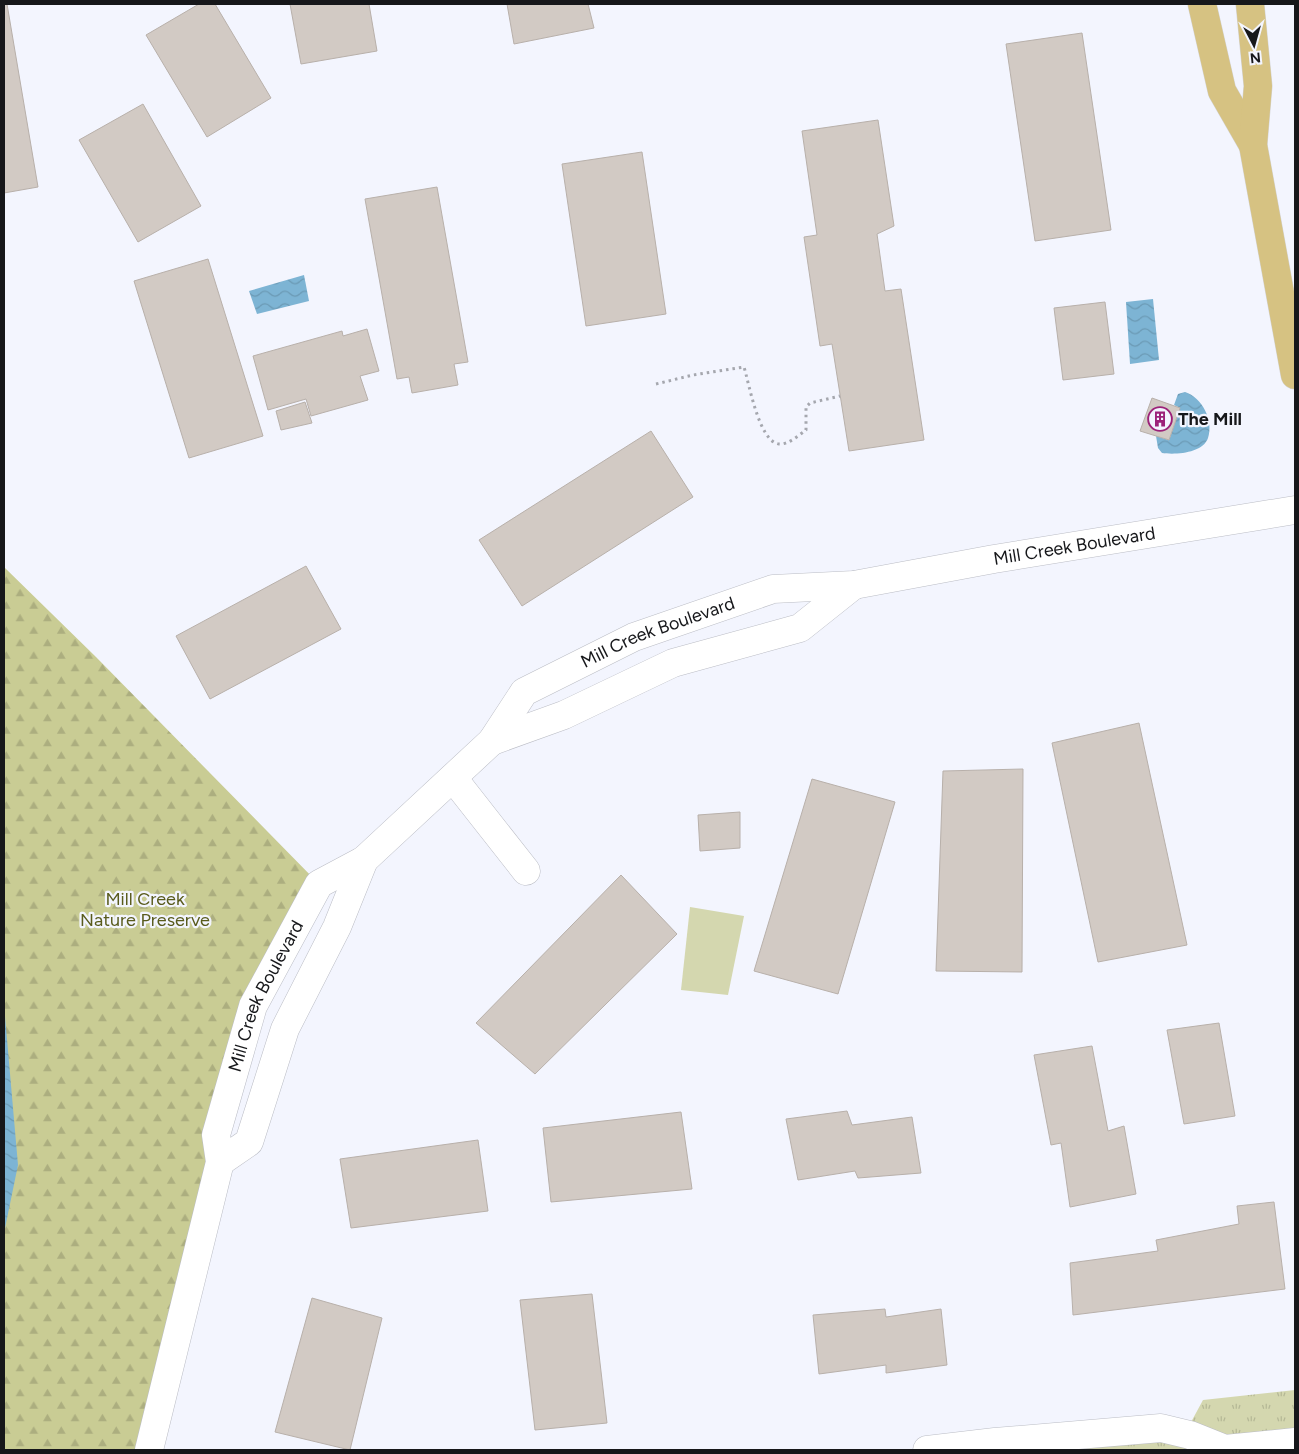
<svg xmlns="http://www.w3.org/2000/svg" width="1299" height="1454" viewBox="0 0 1299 1454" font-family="Figtree,sans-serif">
<defs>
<pattern id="grass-tufts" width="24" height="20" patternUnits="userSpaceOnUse" patternTransform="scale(1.25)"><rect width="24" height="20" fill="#d4d7af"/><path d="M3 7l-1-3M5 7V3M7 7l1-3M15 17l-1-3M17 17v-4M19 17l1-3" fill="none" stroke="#b5b896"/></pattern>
<pattern id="forest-firs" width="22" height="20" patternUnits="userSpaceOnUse" patternTransform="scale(1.25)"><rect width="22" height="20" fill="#c9cc94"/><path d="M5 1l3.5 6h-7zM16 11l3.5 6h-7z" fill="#acae7f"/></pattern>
<pattern id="water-waves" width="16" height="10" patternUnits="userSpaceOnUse" patternTransform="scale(1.25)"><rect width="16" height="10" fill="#7db4d4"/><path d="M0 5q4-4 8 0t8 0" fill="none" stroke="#6b9ab5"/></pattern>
</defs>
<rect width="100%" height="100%" fill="#f3f5fe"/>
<!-- grass -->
<polygon fill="url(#grass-tufts)" points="1295,1390 1295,1450 1039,1450 1190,1424 1203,1400"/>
<!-- forest -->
<polygon fill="url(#forest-firs)" points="4,567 96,657 319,884 253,1006 149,1450 4,1450"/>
<!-- pitch -->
<polygon fill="#d4d7af" points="690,907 744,916 728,995 681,990"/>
<!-- water -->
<g fill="url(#water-waves)">
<polygon points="304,275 309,301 257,314 249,291"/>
<polygon points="1153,299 1159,360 1130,364 1126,302"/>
<path d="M1185,392c17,5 29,29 23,46 -5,15 -32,17 -46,15l-4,-5 -2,-12 13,4 11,-32 -6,-3 4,-11z"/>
<polygon points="4,1005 18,1165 4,1233"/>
</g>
<!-- building -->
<g fill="#d2cac4" stroke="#b8b0aa">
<polygon points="4,4 7,4 38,187 4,193"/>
<polygon points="199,4 215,4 271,98 207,137 146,35"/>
<polygon points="290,4 369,4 377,51 301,64"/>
<polygon points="507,4 588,4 594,28 514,44"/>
<polygon points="1082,33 1111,230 1035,241 1006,44"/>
<polygon points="143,104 201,206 138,242 79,140"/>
<polygon points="878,120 894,226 877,234 885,291 901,289 924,440 849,451 832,344 820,346 804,237 817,235 802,131"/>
<polygon points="642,152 666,314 586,326 562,164"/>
<polygon points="437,187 468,362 454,364 458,385 412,393 409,377 397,379 365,199"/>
<polygon points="208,259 263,436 189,458 134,281"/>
<polygon points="1105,302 1114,374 1063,380 1054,308"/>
<polygon points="367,329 379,371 360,376 368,400 311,416 306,399 268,410 253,356 342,331 343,336"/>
<polygon points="1152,398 1180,408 1169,440 1140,431"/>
<polygon points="305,402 312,423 281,430 276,411"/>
<polygon points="651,431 693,497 522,606 479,540"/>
<polygon points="306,566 341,629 210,699 176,636"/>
<polygon points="1139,723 1187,945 1098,962 1052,743"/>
<polygon points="1023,769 1022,972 936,971 943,771"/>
<polygon points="812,779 895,802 838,994 754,971"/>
<polygon points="740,812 740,848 700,851 698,815"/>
<polygon points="621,875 677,934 535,1074 476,1023"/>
<polygon points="1219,1023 1235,1116 1184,1124 1167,1030"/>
<polygon points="1092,1046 1108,1131 1124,1126 1136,1194 1070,1207 1061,1143 1051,1145 1034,1055"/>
<polygon points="847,1111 852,1125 912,1117 921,1173 858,1178 855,1171 798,1180 786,1119"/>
<polygon points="681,1112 692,1189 551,1202 543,1128"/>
<polygon points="478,1140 488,1211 351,1228 340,1159"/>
<polygon points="1274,1202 1285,1289 1073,1315 1070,1263 1158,1251 1156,1240 1239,1224 1237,1206"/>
<polygon points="592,1294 607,1423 535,1430 520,1300"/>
<polygon points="312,1298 382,1318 350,1450 275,1432"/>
<polygon points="885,1309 886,1317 941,1309 947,1365 886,1373 886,1365 819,1374 813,1315"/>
</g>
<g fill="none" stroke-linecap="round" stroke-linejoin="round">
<!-- minor casing -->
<g stroke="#bbbdc5" stroke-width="29">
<g id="minor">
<polyline points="492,741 564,715 673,663 800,628 854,585"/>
<polyline points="453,778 526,871"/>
<polyline points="220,1162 249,1142 285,1029 337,927 364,860"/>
<path id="s1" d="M149,1450l71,-288 -4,-27 37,-129 66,-122 45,-24 128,-119 32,-49 110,-55 139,-48 81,-4 140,-26 301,-49"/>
<polyline points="927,1450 995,1442 1161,1428 1190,1435 1225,1449 1295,1442"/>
</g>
</g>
<!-- major casing -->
<g stroke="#d5d5d6" stroke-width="29">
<g id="major">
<polyline points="1202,4 1222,91 1253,145"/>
<polyline points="1250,4 1258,86 1253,145 1295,375"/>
</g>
</g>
<!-- path -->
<path stroke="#a5a7ae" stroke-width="3" stroke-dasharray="2.5 4" stroke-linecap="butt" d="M656,384l37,-9 51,-8c5,16 15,75 35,77 9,1 20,-9 27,-14v-23l4,-4 30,-7"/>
<!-- minor -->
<use href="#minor" stroke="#fff" stroke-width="28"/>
<!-- major -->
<use href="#major" stroke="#d6c282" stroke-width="28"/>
</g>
<!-- icons -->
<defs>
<g id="building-ring" transform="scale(1.25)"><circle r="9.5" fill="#f3f5fe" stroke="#9c2279" stroke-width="1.5"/><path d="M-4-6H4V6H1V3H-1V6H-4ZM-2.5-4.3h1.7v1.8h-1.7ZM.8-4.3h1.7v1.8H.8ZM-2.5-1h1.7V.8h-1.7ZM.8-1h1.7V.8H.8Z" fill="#9c2279"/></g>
</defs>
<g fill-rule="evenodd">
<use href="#building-ring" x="1160" y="419"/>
</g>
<g text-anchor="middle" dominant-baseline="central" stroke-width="4.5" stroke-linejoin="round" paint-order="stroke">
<!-- poi labels -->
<g font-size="18" font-weight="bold" fill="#16171a" stroke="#f3f5fe" text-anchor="start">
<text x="1178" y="419">The Mill</text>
</g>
<!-- street labels -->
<g font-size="18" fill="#16171a" stroke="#f3f5fe">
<text stroke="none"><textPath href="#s1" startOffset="1456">Mill Creek Boulevard</textPath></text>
<text stroke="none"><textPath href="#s1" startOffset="1028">Mill Creek Boulevard</textPath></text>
<text stroke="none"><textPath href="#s1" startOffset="472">Mill Creek Boulevard</textPath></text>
</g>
<!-- park labels -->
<g font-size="18" fill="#595b1c" stroke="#f3f5fe">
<text x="145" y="899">Mill Creek<tspan x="145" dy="21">Nature Preserve</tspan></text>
</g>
</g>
<!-- border -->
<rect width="1299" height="1454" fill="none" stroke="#16171a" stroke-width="10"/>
<!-- north arrow -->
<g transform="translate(1254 45) rotate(174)" stroke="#f3f5fe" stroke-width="4" paint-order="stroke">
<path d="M0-4L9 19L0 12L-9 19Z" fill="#16171a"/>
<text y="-8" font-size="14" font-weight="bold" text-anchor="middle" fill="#16171a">N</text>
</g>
</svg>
